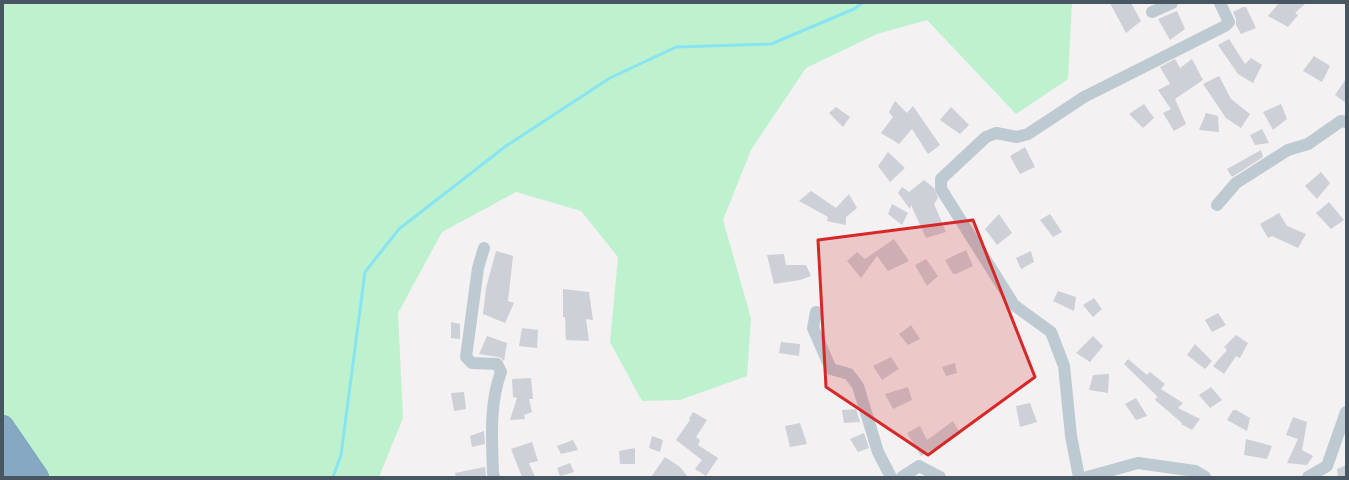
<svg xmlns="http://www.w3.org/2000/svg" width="1349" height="480" viewBox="0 0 1349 480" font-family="Figtree,sans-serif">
<rect width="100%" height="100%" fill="#f3f1f1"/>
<!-- green -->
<polygon fill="#bef2ce" points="3,3 1072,3 1068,79 1016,114 927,20 877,34 806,68 751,150 723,220 751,318 747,376 680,400 642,401 610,342 618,257 581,211 516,192 442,232 398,313 403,418 379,477 3,477"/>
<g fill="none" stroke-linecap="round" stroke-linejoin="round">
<!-- stream -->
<polyline stroke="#88e4f2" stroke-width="3" points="333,477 341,455 365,272 399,229 506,146 610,78 676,47 771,44 854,9 862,3"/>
</g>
<!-- building -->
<g fill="#cdd0d6">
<polygon points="1110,3 1131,3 1141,21 1126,33"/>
<polygon points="1279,3 1306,3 1295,13 1298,15 1288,27 1268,16"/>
<polygon points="1243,7 1246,7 1256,28 1241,34 1236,25 1236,19 1233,12"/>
<polygon points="1177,11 1185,29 1170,40 1158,19"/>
<polygon points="1229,39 1245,64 1251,58 1262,65 1253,83 1238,74 1218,45"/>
<polygon points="1314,56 1330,66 1322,82 1303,71"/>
<polygon points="1175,59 1180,68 1192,59 1203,80 1175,99 1186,124 1174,131 1163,113 1171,109 1158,90 1170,84 1160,67"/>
<polygon points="1219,76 1231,99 1250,114 1241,128 1226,118 1203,84"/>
<polygon points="1346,79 1346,103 1335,95"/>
<polygon points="895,101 907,113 913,106 940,145 928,154 912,129 899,144 881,133 893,117 889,112"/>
<polygon points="1144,104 1154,118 1143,128 1129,114"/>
<polygon points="1281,104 1287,119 1273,130 1263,112"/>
<polygon points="836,107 850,117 843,127 829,113"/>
<polygon points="951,107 969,125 960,134 940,120"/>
<polygon points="1206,113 1218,116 1219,132 1199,130"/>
<polygon points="1262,129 1269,143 1255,145 1250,135"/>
<polygon points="1025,147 1035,167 1020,174 1010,156"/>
<polygon points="1261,150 1263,157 1232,177 1227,169"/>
<polygon points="888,152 905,168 890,182 878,166"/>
<polygon points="1321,172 1330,183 1317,199 1305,186"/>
<polygon points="924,180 934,188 938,198 934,204 946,232 926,238 911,205 910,209 898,193 902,187 909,192"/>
<polygon points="811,191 836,208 849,194 857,208 846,217 846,225 827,221 828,217 799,201"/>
<polygon points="1329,202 1344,220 1331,229 1316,213"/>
<polygon points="892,204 908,213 902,225 888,214"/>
<polygon points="1279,213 1287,226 1306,234 1298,248 1272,236 1268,238 1260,224"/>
<polygon points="999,214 1012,233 997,245 985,229"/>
<polygon points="1050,214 1062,232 1053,237 1040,220"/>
<polygon points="894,239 909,261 888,271 877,256 861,278 847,261 857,252 865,259"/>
<polygon points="966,250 973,266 956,274 953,274 945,260"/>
<polygon points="496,251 513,256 508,301 514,303 505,323 483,314 486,288"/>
<polygon points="1031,251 1034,262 1021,269 1016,258"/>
<polygon points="784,254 786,265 806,265 811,276 800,280 774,284 767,255"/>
<polygon points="926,259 938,276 927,286 915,265"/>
<polygon points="563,289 589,292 593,320 586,319 589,341 566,340 565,317 563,317"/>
<polygon points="1058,291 1076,297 1074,311 1053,301"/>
<polygon points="1094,298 1102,309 1093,317 1083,305"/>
<polygon points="1218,313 1226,325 1212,332 1205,320"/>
<polygon points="451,322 460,324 460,339 451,338"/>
<polygon points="911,325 920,339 908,345 899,334"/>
<polygon points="522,328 538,330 537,348 519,346"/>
<polygon points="1236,335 1248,343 1240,358 1236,356 1224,374 1213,366 1227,350 1224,347"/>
<polygon points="487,336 507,343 504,361 501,358 498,357 479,354"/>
<polygon points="1093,336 1103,346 1090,362 1076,353"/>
<polygon points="781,342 800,344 799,356 779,353"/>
<polygon points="1195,344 1212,361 1205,369 1187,355"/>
<polygon points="891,357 899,369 882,380 873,366"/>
<polygon points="1128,359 1147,375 1150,372 1165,384 1161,389 1183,403 1178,408 1200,419 1192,430 1181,424 1182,423 1155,400 1157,397 1160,399 1124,364"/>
<polygon points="955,363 957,373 946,376 942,367"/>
<polygon points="1109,374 1108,393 1089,390 1093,375"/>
<polygon points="531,378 533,399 529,399 532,412 524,415 525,419 510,420 517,398 513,397 512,379"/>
<polygon points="908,387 912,400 893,409 885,394"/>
<polygon points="1211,387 1222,400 1210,408 1199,395"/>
<polygon points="464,392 466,409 454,411 451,393"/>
<polygon points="1136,398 1147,416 1136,420 1125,404"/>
<polygon points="1030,403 1037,422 1020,427 1016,406"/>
<polygon points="856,409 860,422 844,423 842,410"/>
<polygon points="1233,410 1236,410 1250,418 1247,431 1227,420"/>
<polygon points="693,412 707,420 696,437 700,440 698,445 718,458 706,476 695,469 702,460 676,440 690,420 689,419"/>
<polygon points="1293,417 1307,422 1302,450 1313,456 1307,465 1287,463 1298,439 1286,435"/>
<polygon points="953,421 959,431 944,443 921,456 907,433 920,426 927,440"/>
<polygon points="800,423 807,444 790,447 785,426"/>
<polygon points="484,431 485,444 472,447 470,436"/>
<polygon points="864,433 869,448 858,452 850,439"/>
<polygon points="652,436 663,440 660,452 649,448"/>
<polygon points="1246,439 1272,446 1267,459 1244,455"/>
<polygon points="573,440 578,450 561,454 557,446"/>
<polygon points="532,442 538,461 529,463 535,477 522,477 511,449"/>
<polygon points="635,448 635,464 620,464 619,451"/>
<polygon points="665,457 680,467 688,477 651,477"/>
<polygon points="570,463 574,472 560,476 557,468"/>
<polygon points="1346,465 1346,477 1338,477 1337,469"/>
<polygon points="485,467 486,477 456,477 455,473"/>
</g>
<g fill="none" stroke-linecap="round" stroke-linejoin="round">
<!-- highway casing -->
<g stroke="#7193ae" stroke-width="22">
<g id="highway">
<polyline points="3,426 38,477"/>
<polyline points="3,457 16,477"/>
</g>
</g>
<!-- street -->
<g stroke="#becad1" stroke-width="12">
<polyline points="1152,12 1172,3"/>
<polyline points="1217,205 1236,183 1288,150 1308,144 1341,121 1346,122"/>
<path d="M484,248l-6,20 -12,89 6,6 25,1 4,8c-12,32 -9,68 -8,101l1,4"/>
<polyline points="816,312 813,328 831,369 849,374 858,386 878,452 891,477"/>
<polyline points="902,477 919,466 940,477"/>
<polyline points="1079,477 1071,436 1064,366 1051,332 1014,305 941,189 941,179 986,137 996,133 1017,137 1028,134 1084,97 1225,26 1229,22 1220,3"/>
<polyline points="1087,477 1138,463 1195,471 1205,477"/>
<polyline points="1308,477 1327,466 1346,412"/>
</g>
<!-- highway -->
<use href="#highway" stroke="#86a8c2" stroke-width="21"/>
</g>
<!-- marked area -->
<path fill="#d62828" fill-opacity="0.2" stroke="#d62828" stroke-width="3" stroke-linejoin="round" d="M973,220l62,157 -107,78 -102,-68 -8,-147z"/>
<!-- border -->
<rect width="1349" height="480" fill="none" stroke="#475660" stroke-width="8"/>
</svg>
